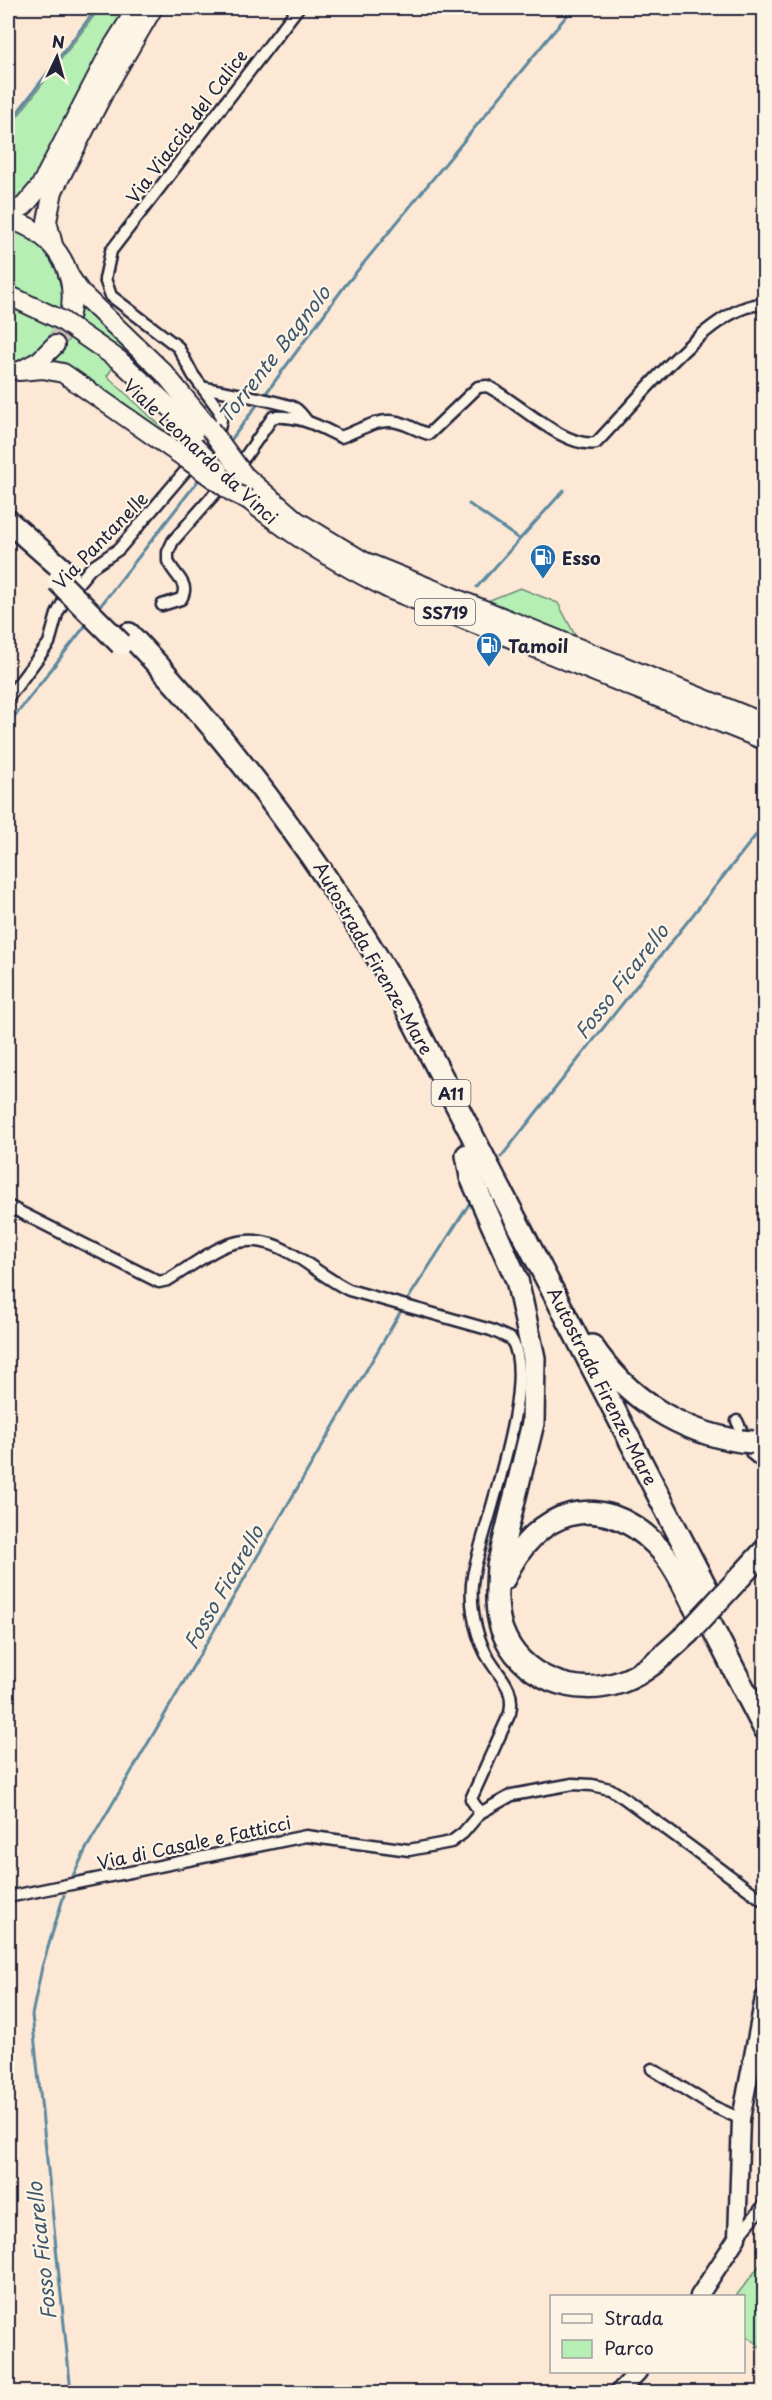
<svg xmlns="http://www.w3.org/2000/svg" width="772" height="2400" viewBox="0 0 772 2400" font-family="'Playpen Sans',sans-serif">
<rect width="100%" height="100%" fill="#fce8d4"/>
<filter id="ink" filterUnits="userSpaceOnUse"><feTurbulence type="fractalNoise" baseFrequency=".0167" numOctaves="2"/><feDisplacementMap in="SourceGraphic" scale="12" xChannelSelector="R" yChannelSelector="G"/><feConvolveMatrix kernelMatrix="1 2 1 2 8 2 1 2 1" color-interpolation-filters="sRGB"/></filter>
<g filter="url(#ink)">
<!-- green -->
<g fill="#b5efb4" stroke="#6c8878" stroke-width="1.5">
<polygon points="100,8 129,8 27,194 8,206 8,129"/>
<path d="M8,227c9,4 21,8 29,14 46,37 26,110 -29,124z"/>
<polygon points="81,303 129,344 198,422 122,355 107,376 181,445 52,363 73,333"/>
<polygon points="520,588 558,603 576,637 485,602"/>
<polygon points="764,2260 764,2350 744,2334 744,2296 736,2296"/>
</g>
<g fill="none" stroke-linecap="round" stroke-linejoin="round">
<!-- stream -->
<g stroke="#5c889f" stroke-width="3">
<polyline points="8,125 97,8"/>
<polyline points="743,303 758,298 764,299"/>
<polyline points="658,368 684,344"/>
<polyline points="495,384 567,432"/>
<polyline points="264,396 344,287 573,8"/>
<polyline points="228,444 260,401"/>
<polyline points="469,504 519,539"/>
<polyline points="477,587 564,490"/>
<polyline points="98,609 201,477"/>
<polyline points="8,725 89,621"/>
<polyline points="501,1157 764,825"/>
<polyline points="408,1299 473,1198"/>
<polyline points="72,1878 86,1849 401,1311"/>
<polyline points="64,1895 42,1967 32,2015 71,2392"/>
</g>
<!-- primary-tunnel -->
<polyline stroke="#d0c0b5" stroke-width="18" stroke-dasharray="18 9" stroke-linecap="butt" points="55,345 70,314"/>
<!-- street casing -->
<g stroke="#22223b" stroke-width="15">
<g id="street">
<path d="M202,387c17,4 85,15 94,22 4,3 7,7 10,11"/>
<polyline points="219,429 221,420 219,410 193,375 178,347 111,296 105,279 111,251 298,8"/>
<path d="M245,457l28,-40c27,-2 45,9 68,20 17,-6 38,-20 56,-15 11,2 20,9 32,12l49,-47 9,-1c29,14 77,63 109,57 32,-32 121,-145 168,-138"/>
<path d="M162,605l19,-6c10,-16 -7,-23 -13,-38v-9l5,-11 44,-50"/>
<polyline points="8,698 49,643 57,614 64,600 91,568 119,549 187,469"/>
<path d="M8,1206l151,76 9,-2c17,-10 34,-23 52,-32 54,-25 84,20 129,42l142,40 20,9c28,42 -28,186 -38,237 -4,24 1,54 12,76 11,23 31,33 25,61l-39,86 9,14"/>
<polyline points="737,1421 752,1454 764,1464"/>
<polyline points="8,1897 306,1836 409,1850 451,1842 463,1833 480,1813 512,1795 573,1784 592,1785 610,1789 624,1798 764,1901"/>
<polyline points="652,2069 710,2105 741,2119"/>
<polyline points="737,2238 764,2205"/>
</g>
</g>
<!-- secondary casing -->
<g stroke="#22223b" stroke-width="21">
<g id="secondary">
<polyline points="699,2296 737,2238 741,2119 764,1998"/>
<polyline points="619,2392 638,2372"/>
</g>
</g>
<!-- primary casing -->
<g stroke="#22223b" stroke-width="22">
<g id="primary">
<polyline points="8,214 24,206 40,187 113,46 137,8"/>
<path d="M8,219c43,12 71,49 62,95"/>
<polyline points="53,245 47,221 53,191 105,90 153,8"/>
<polyline points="68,274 81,293 164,373 210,429"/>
<polyline points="119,360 203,438"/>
<polyline points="24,369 39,361 55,345"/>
<polyline points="19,371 43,369 63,373 185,458"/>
<polyline points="244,475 297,521 363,561 764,723"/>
<path d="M249,500c43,36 91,65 142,90l373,150"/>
</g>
</g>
<!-- highway casing -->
<g stroke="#22223b" stroke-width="26">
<g id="highway">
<polyline points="8,521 68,574"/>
<path d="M129,634c105,110 191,225 268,356l312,603"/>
<path d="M467,1155l4,22 46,103 17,78 -1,65 -35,143c-1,21 -3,44 4,64 18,48 73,68 119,52 27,-10 47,-31 67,-49"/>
<path d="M592,1346c35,52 87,86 149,95"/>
<polyline points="742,1575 764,1551"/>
<path d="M504,1579c31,-70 96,-91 152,-34 18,18 28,41 39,63"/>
<polyline points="711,1625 764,1728"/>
</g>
</g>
<!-- street -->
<use href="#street" stroke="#fcf5e5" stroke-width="10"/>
<!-- secondary -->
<use href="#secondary" stroke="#fcf5e5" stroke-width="16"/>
<!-- primary -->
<use href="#primary" stroke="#fcf5e5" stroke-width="18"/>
<!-- highway -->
<use href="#highway" stroke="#fcf5e5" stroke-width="21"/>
<!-- primary-bridge casing -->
<g stroke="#22223b" stroke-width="22" stroke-linecap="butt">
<g id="primary-bridge">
<polyline points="8,295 61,320 119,360"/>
<polyline points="210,429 244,475"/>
<polyline points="194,446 219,471"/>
<polyline points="185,458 232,492 249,500"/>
</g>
</g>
<!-- highway-bridge casing -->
<g stroke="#22223b" stroke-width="26" stroke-linecap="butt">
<g id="highway-bridge">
<polyline points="58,581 121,644"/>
<polyline points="741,1441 753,1442"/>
<polyline points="688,1633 742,1575"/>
</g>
</g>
<!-- primary-bridge -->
<use href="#primary-bridge" stroke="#fcf5e5" stroke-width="18"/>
<!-- highway-bridge -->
<use href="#highway-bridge" stroke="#fcf5e5" stroke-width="21"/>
</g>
</g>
<!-- icons -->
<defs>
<g id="fuel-pin" transform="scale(1.35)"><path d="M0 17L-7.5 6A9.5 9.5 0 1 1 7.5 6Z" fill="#1f6fb2" stroke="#fcf5e5"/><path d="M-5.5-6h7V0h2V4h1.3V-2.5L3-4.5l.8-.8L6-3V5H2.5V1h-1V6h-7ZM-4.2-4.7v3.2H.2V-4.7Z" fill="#fff"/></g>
</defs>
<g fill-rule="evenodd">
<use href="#fuel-pin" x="543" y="557"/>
<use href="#fuel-pin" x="489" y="645"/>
</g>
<g text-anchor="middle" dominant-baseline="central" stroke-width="4.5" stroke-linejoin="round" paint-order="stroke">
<!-- shield labels -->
<g fill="#fcf5e5" stroke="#63616e" stroke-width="1.5">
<rect x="415" y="599" width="60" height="26" rx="4.5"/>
<rect x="431.5" y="1080" width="39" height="26" rx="4.5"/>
</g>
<g font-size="16" font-weight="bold" fill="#22223b">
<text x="445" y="612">SS719</text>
<text x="451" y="1093">A11</text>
</g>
<!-- street labels -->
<g font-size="18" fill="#22223b" stroke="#fcf5e5">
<text transform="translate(186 126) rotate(-53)">Via Viaccia del Calice</text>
<text transform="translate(201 451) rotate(43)">Viale Leonardo da Vinci</text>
<text transform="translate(100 540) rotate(-46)">Via Pantanelle</text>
<text transform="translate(374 958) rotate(60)">Autostrada Firenze-Mare</text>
<text transform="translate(603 1386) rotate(63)">Autostrada Firenze-Mare</text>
<text transform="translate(194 1842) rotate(-12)">Via di Casale e Fatticci</text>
</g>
<!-- poi labels -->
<g font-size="18" font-weight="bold" fill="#22223b" stroke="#fcf5e5" text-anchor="start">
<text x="562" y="557">Esso</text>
<text x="508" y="645">Tamoil</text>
</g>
<!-- water labels -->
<g font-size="20" font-style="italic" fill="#3f556d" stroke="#fcf5e5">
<text transform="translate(274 354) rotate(-52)">Torrente Bagnolo</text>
<text transform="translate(621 981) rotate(-52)">Fosso Ficarello</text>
<text transform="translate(223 1587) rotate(-60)">Fosso Ficarello</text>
<text transform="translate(41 2251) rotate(-96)">Fosso Ficarello</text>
</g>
</g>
<!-- margin -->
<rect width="772" height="2400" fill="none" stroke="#fcf5e5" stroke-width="30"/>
<rect x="15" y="15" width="742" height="2370" fill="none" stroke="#22223b" stroke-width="2" filter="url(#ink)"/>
<!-- legend -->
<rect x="550" y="2295" width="195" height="78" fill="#fcf5e5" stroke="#a5a1a1" stroke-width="1.5"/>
<rect x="562" y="2314" width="30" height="9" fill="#fcf5e5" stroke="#a5a1a1" stroke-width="1.5"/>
<text x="604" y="2325" font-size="18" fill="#22223b">Strada</text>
<rect x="562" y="2340" width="30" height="18" fill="#b5efb4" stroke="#a5a1a1" stroke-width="1.5"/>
<text x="604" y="2355" font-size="18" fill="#22223b">Parco</text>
<!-- north arrow -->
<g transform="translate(57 57) rotate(5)" stroke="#fcf5e5" stroke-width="4.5" paint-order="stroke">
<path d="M0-4.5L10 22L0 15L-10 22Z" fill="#22223b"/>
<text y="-9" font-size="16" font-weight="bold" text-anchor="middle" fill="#22223b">N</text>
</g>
</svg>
